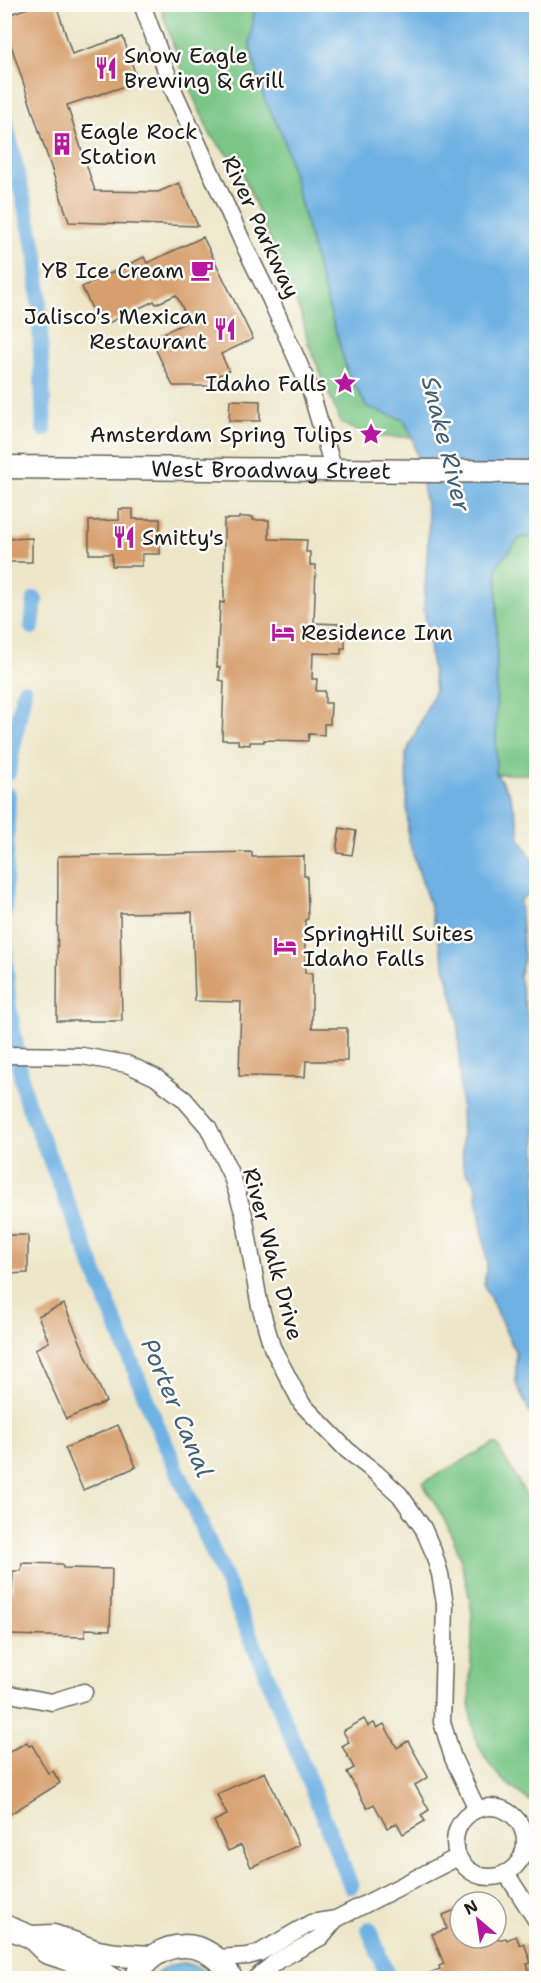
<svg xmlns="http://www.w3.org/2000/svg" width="541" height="1983" viewBox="0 0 541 1983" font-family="'Shantell Sans',sans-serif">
<rect width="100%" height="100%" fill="#fdfcf7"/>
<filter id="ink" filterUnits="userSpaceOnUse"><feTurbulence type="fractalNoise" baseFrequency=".0167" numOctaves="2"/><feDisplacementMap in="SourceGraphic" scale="12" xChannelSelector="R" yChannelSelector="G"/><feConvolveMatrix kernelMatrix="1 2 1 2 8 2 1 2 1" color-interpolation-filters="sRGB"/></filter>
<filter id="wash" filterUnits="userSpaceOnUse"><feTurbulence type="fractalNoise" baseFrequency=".008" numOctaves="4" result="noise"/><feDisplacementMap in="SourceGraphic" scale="24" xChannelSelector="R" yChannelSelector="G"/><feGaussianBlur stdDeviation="1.35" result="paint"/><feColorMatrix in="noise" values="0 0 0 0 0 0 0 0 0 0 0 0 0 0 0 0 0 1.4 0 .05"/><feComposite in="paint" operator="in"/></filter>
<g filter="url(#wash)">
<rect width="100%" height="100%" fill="#ede6c9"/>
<!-- green -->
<g fill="#79c686" stroke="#4a7151" stroke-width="1.5">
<polygon points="160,5 255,5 250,45 264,98 283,136 317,265 347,371 367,407 404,420 413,437 370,437 341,423 308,343 303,319 241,170 211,136 181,69"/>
<polygon points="536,536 536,774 496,774 497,565 520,537"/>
<path d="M493,1444l4,1 39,67v297l-2,-5c-12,-9 -26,-18 -36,-29 -44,-48 -23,-104 -26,-161 -1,-9 -3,-18 -5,-27 -8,-43 -21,-68 -45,-104z"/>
</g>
<!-- water -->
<g fill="#6eb1e3" stroke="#456680" stroke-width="1.5">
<polygon points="255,5 536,5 536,536 520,538 497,565 496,774 509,792 518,821 520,839 533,860 536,860 536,891 532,892 520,900 524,960 519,976 533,1045 536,1046 536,1426 516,1383 516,1353 484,1285 487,1263 475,1183 463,1168 458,1018 429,903 408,838 406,754 435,690 424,608 429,520 413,438 404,420 367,407 347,371 317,265 283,136 264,98 250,45"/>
<path d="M184,1963c12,3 19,6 27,15h-58c9,-10 17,-14 31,-15z"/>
</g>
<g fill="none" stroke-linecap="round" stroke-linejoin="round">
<!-- canal -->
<g stroke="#6eb1e3" stroke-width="16">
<polyline points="4,116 37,258 44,429"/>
<polyline points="32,627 35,599"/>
<polyline points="8,773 24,690"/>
<polyline points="4,912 8,795"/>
<polyline points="4,935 8,1002 25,1097 151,1411 261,1661 351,1886"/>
<polyline points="369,1929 388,1978"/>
</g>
</g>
<g id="blocks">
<!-- building -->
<g fill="#d79f6d">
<polygon points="40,4 56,4 72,54 123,37 138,82 67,105 95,191 158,192 179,183 198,226 69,222 4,24 4,16"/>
<polygon points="203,237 253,339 221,354 229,371 219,375 224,386 173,386 151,339 189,321 176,295 156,304 154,301 100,327 82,287 144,257 147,263"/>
<polygon points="230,400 260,401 260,421 229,421"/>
<polygon points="119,509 133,509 133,519 160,519 160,554 142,554 142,566 112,566 112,554 89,554 89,521 119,520"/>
<polygon points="239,517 253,517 253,520 269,520 269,539 307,540 306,552 310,552 310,565 316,565 314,623 341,624 341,629 345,629 345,648 341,648 341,654 313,653 312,679 317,679 316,691 325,691 325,703 331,703 330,724 324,724 324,735 309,734 308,741 264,740 264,742 250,742 250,745 238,744 238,740 222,740 224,681 219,680 220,667 217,667 220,602 224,603 224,519 239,519"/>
<polygon points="32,538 32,562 4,562 4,539"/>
<polygon points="340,828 356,831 352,855 338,853 337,845"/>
<polygon points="252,852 252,857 304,856 304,876 307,876 308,919 305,920 305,973 312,973 312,1028 347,1028 347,1061 306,1061 305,1077 239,1076 241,1002 195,1001 192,912 120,913 122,1021 57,1021 58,856"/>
<polygon points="4,1235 28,1235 28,1273 7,1274"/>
<polygon points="64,1304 106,1402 66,1419 35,1349 49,1342 38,1316"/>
<polygon points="118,1425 136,1467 83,1490 65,1448"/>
<polygon points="22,1563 62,1564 63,1568 112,1569 110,1630 85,1629 85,1637 8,1635 8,1622 4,1622 4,1605 9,1605 9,1589 12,1590 13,1571 21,1571"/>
<polygon points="364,1719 368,1726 374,1723 377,1728 384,1724 397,1748 408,1741 428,1777 415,1785 429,1810 421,1815 425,1821 403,1834 397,1823 387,1828 374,1804 367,1808 347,1772 354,1768 342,1746 349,1742 343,1731"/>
<polygon points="27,1742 29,1746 32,1745 48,1773 53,1771 60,1783 4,1818 4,1755"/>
<polygon points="265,1772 299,1845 251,1867 241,1845 228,1851 214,1821 227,1815 217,1794"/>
<polygon points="460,1908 460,1938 502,1939 506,1938 507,1940 516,1936 520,1945 524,1943 531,1963 527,1964 530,1973 516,1978 418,1978 440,1969 439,1966 444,1964 432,1934 447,1929 443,1915"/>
</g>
</g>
</g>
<g filter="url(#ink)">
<use href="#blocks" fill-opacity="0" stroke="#656359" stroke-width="1.5"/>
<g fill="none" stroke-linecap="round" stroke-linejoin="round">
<!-- minor casing -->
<g stroke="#656359" stroke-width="19">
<g id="minor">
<polyline points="142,4 172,87 244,245 270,298 310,389 334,471"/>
<polyline points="4,1055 82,1056 127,1064 155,1077 184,1099 208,1127 232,1177 244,1215 259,1302 272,1347 302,1404 347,1450 376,1473 400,1495 423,1528 433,1551 440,1574 445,1604 442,1722 453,1758 477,1809"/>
<polyline points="4,1693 52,1702 84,1692"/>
<circle cx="490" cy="1842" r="35"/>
<polyline points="506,1873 536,1920"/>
<polyline points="217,1958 248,1956 259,1953 311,1923 336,1919 458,1857"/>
<polyline points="256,1978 277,1961 321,1937 336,1919"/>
</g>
</g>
<!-- major casing -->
<g stroke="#656359" stroke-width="25">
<g id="major">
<path id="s1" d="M4,467l532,5"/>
<polyline points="4,1926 31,1937 54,1936 98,1952 117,1955 151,1957"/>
<polyline points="31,1937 46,1952 95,1968 111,1978"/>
<path d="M135,1978c22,-42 75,-43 96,0"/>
</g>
</g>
<!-- minor -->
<use href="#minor" stroke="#fff" stroke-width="16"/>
<!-- major -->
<use href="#major" stroke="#fff" stroke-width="22"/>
</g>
</g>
<!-- icons -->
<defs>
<g id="restaurant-bare" transform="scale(1.8)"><path d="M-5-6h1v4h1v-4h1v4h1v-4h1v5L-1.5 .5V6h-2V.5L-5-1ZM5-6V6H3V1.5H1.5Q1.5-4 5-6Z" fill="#b5179e" stroke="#fdfcf7" stroke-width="2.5" paint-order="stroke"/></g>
<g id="building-bare" transform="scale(1.8)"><path d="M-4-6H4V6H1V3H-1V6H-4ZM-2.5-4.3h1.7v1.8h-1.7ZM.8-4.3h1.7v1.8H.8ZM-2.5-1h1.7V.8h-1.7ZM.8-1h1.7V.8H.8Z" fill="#b5179e" stroke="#fdfcf7" stroke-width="2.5" paint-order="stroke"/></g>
<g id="cafe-bare" transform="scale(1.8)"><path d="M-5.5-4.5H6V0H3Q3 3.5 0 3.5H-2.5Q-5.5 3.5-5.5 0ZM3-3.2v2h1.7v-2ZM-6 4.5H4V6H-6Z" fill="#b5179e" stroke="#fdfcf7" stroke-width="2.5" paint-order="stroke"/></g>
<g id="sight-bare" transform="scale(1.8)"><path d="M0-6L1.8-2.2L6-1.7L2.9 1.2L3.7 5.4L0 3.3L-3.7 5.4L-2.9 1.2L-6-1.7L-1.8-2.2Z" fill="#b5179e" stroke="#fdfcf7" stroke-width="2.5" paint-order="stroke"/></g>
<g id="hotel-bare" transform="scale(1.8)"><path d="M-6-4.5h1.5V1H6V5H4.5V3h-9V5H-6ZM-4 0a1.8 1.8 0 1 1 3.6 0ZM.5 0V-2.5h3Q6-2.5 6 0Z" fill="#b5179e" stroke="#fdfcf7" stroke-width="2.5" paint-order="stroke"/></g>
</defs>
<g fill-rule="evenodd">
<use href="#restaurant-bare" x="106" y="68"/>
<use href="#building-bare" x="62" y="144"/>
<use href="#cafe-bare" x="202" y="270"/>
<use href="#restaurant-bare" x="225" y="329"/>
<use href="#sight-bare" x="345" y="383"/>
<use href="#sight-bare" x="371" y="434"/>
<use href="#restaurant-bare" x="124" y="537"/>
<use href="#hotel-bare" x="283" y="632"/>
<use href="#hotel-bare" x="285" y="946"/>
</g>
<g text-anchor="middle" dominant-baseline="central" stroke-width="5" stroke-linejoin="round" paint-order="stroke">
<!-- poi labels -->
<g font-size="22" fill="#1c1c1c" stroke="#fdfcf7" text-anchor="start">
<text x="124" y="55">Snow Eagle<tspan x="124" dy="25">Brewing &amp; Grill</tspan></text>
<text x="80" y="131">Eagle Rock<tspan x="80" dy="25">Station</tspan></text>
<text x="184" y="270" text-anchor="end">YB Ice Cream</text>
<text x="207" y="316" text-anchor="end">Jalisco's Mexican<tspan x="207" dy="25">Restaurant</tspan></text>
<text x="327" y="383" text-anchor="end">Idaho Falls</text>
<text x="353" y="434" text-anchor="end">Amsterdam Spring Tulips</text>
<text x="142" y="537">Smitty's</text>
<text x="301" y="632">Residence Inn</text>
<text x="303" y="933">SpringHill Suites<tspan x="303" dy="25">Idaho Falls</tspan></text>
</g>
<!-- street labels -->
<g font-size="22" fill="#1c1c1c" stroke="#fdfcf7">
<text transform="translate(261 227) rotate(65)">River Parkway</text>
<text stroke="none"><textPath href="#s1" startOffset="267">West Broadway Street</textPath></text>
<text transform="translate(273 1254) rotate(75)">River Walk Drive</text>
</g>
<!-- water labels -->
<g font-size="24" font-style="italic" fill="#415f76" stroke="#fdfcf7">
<text transform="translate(446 444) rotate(76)">Snake River</text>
<text transform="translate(177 1408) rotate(67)">Porter Canal</text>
</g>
</g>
<!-- margin -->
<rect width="541" height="1983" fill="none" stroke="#fdfcf7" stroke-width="24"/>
<!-- north arrow -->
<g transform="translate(478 1920) rotate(331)"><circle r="28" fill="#fdfcf7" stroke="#a3a29f" stroke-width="1.5"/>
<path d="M0-4.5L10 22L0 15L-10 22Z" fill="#b5179e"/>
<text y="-9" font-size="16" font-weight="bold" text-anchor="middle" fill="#1c1c1c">N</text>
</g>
</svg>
